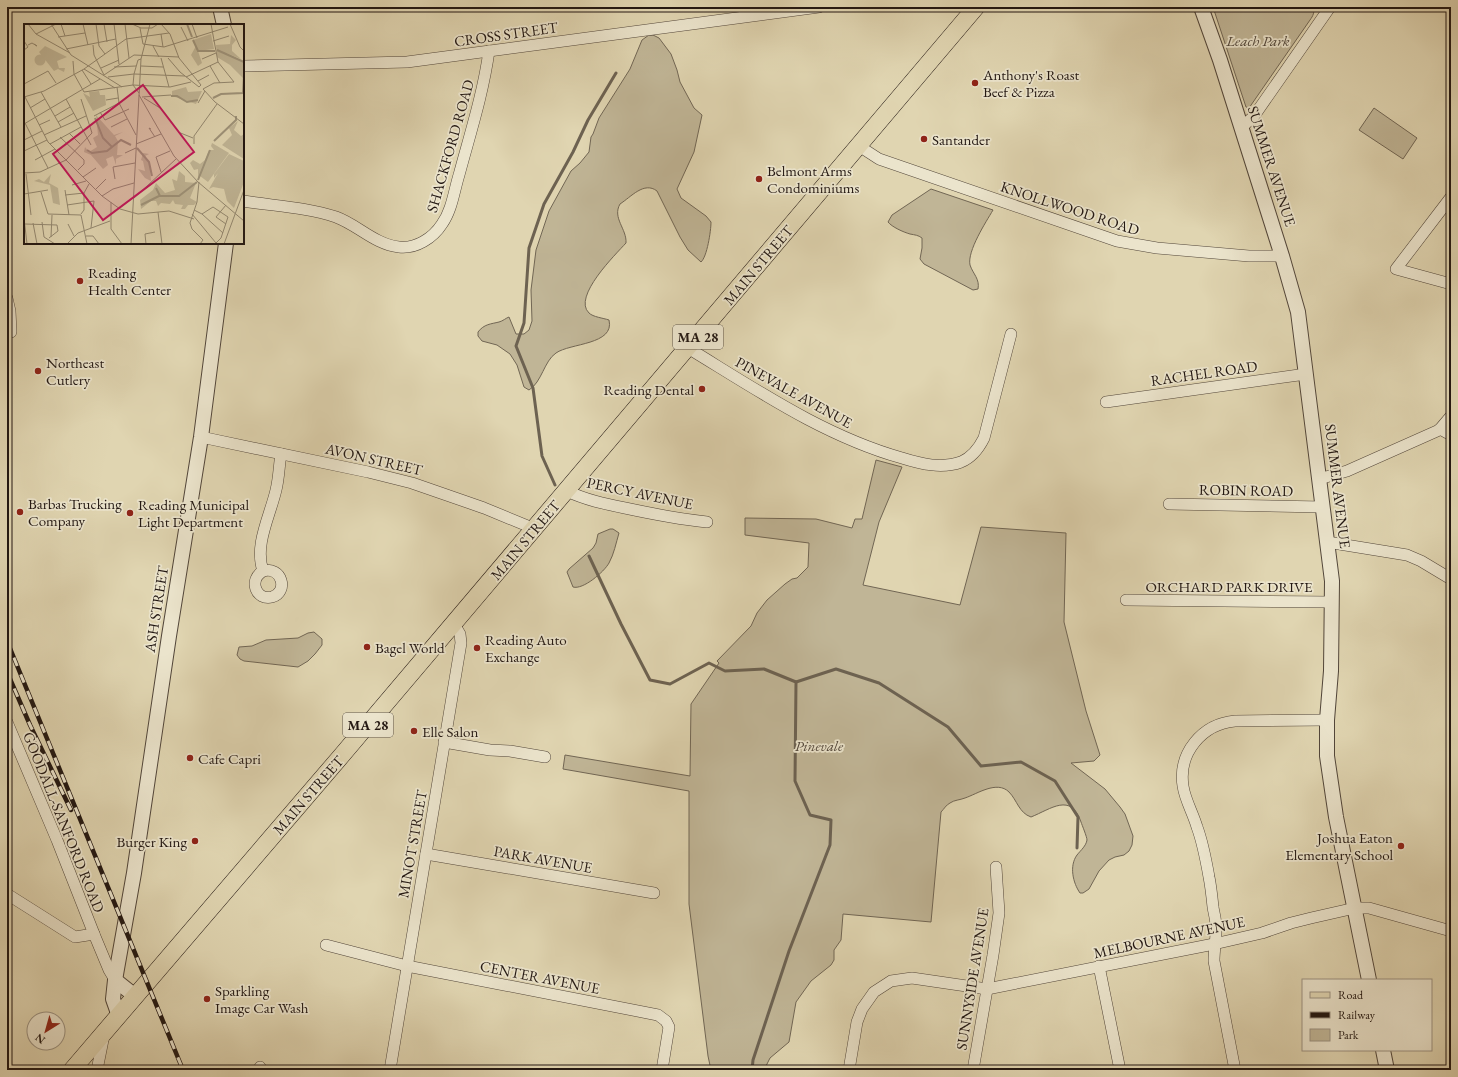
<svg xmlns="http://www.w3.org/2000/svg" width="1458" height="1077" viewBox="0 0 1458 1077" font-family="'EB Garamond',serif">
<rect width="100%" height="100%" fill="#e0d5b1"/>
<filter id="stains"><feTurbulence type="fractalNoise" baseFrequency=".005" numOctaves="4"/><feColorMatrix values="0 0 0 0 .2 0 0 0 0 .09 0 0 0 0 .02 0 0 0 .5 -.17"/></filter>
<radialGradient id="worn" r=".72"><stop offset=".6" stop-color="#630" stop-opacity="0"/><stop offset="1" stop-color="#630" stop-opacity=".3"/></radialGradient>
<!-- green -->
<g fill="#c0b596" stroke="#716654">
<path d="M1213,7l63,1 37,-1c2,5 0,9 -3,13l-61,88 -3,-1z"/>
<path d="M649,35h4l6,3 12,16 6,16 3,12 14,26 8,7 -8,37 -17,37 4,9 25,18 5,6c0,9 -4,35 -10,40l-13,-12 -8,-13 -23,-46c-13,-10 -26,6 -37,13 -8,14 7,25 6,39 -10,11 -54,54 -37,70 4,4 14,5 20,7 6,25 -39,23 -53,33 -12,8 -14,29 -27,37l-5,-3 -7,-22 -7,-11 -13,-9 -15,-4 -4,-5v-4c6,-8 13,-8 21,-10 4,-1 7,-4 10,-5l7,17h8l5,-4 3,-9 -1,-31 5,-40 13,-39 22,-40 9,-8 9,-11 2,-15 2,-3 6,-16 31,-49 12,-29z"/>
<polygon points="1374,108 1417,138 1403,159 1359,130"/>
<path d="M931,189l62,21c-7,12 -26,41 -23,55 3,9 10,14 8,24l-5,1 -49,-26 -4,-5 2,-11v-10c-4,-3 -7,-3 -12,-4 -7,-2 -18,-7 -22,-12l4,-7z"/>
<path d="M876,460l26,7 -23,55 -16,63 97,20 21,-78 85,6 -2,89 22,89 14,44 -6,6 -23,2 34,26 15,18 5,7 8,22 -1,9 -3,6 -5,4 -9,2 -6,3 -10,11 -10,18 -6,4h-3c-7,-10 -11,-27 -3,-38 4,-5 9,-9 10,-15 0,-3 -5,-15 -6,-18 -10,-30 -30,-13 -50,-5 -12,-4 -14,-17 -22,-25 -12,-12 -32,2 -44,6 -5,2 -11,2 -15,5 -4,2 -6,6 -9,9l-10,110 -88,-8 -2,26 -7,10v10l-3,5 -20,16 -15,21 -7,40 -19,16 -6,12h-53l-3,-14 -19,-152v-113l-126,-22 2,-14 125,21 1,-72 28,-41 -2,-2 34,-35 6,-13 10,-13 18,-16 7,-5 5,-1 11,-11 1,-24 -64,-8v-17l71,1 36,9 3,-9h7z"/>
<path d="M610,529h3l6,4c-3,10 -5,21 -10,30 -5,9 -26,27 -36,24l-6,-15 2,-3 24,-21 3,-5 2,-9z"/>
<polygon points="314,632 322,639 322,645 315,654 308,661 298,667 244,661 240,659 237,655 239,647 252,646 266,640 298,638 308,633"/>
</g>
<g fill="none" stroke-linecap="round" stroke-linejoin="round">
<!-- stream -->
<g stroke="#6d6251" stroke-width="3">
<polyline points="555,485 542,456 533,388 516,346 524,323 529,248 544,204 573,152 588,120 616,73"/>
<polyline points="589,556 621,624 650,680 670,684 709,663 725,671 764,669 796,682 795,781 810,815 831,820 830,845 789,951 753,1060 752,1070"/>
<polyline points="796,682 836,669 879,683 948,727 981,766 1021,762 1055,781 1078,817 1077,848"/>
</g>
<!-- minor casing -->
<g stroke="#52463a" stroke-width="12">
<g id="minor">
<polyline points="243,66 407,62 819,7"/>
<polyline points="1241,128 1254,116 1330,7"/>
<polyline points="859,146 879,159 1117,241 1157,248 1249,256 1282,256"/>
<polyline points="1451,197 1396,269 1451,284"/>
<path d="M243,201c31,5 63,6 93,16 22,8 38,27 63,30 17,2 34,-9 43,-23 10,-14 12,-33 17,-49 11,-41 24,-81 30,-124"/>
<polyline points="7,298 10,311 11,332"/>
<path d="M688,348c69,42 136,88 214,110 19,6 40,11 59,4 12,-5 18,-14 23,-24l27,-104"/>
<polyline points="1106,402 1306,374"/>
<polyline points="1440,429 1451,435"/>
<polyline points="201,437 368,472 412,483 484,508 535,529"/>
<polyline points="1319,479 1347,471 1437,431 1440,429 1451,416"/>
<path d="M567,491c19,9 38,13 58,17 28,6 54,11 82,14"/>
<polyline points="1169,504 1322,507"/>
<polyline points="1327,542 1407,555 1421,561 1451,579"/>
<path d="M263,571c-15,9 -7,30 9,26 17,-5 10,-31 -9,-26 -9,-26 7,-55 13,-81 3,-12 3,-24 5,-36"/>
<polyline points="1126,600 1332,602"/>
<polyline points="7,722 57,840 94,934"/>
<polyline points="444,742 490,750 510,751 545,757"/>
<polyline points="426,854 654,893"/>
<polyline points="7,894 75,937 94,934 109,970 115,980"/>
<polyline points="326,945 407,966 658,1015 666,1021 669,1027 662,1070"/>
<polyline points="1099,966 1120,1070"/>
<polyline points="260,1067 262,1070"/>
<polyline points="97,1070 104,1035"/>
<polyline points="390,1070 461,643 460,634 454,624"/>
<polyline points="849,1070 857,1022 862,1009 874,992 891,981 912,978 987,989 1214,944 1262,933 1291,923 1311,918 1355,908 1369,908 1451,931"/>
<polyline points="973,1070 993,955 999,913 996,867"/>
<path d="M1235,1070l-21,-109c0,-11 2,-20 2,-30 1,-8 -2,-17 -3,-24 -1,-10 -2,-20 -4,-30 -3,-17 -6,-34 -12,-50 -4,-14 -12,-27 -14,-41 -5,-33 19,-62 52,-65l92,-1"/>
</g>
</g>
<!-- tertiary casing -->
<g stroke="#52463a" stroke-width="16">
<g id="tertiary">
<polyline points="220,7 224,25"/>
<polyline points="1201,7 1220,60 1282,256 1298,312 1332,581 1331,671 1327,720 1327,756 1336,817 1369,980"/>
<polyline points="115,980 135,996"/>
<polyline points="119,1016 113,999 115,980 134,873 169,636 201,437 226,243"/>
<polyline points="1383,1050 1387,1070"/>
</g>
</g>
<!-- primary casing -->
<g stroke="#221712" stroke-width="18">
<polyline id="primary" points="72,1070 342,755 976,7"/>
</g>
<!-- minor -->
<use href="#minor" stroke="#ebe4cc" stroke-width="11"/>
<!-- tertiary -->
<use href="#tertiary" stroke="#ebe4cc" stroke-width="14"/>
<!-- primary -->
<use href="#primary" stroke="#e0d5b1" stroke-width="17"/>
<!-- rail casing -->
<g stroke="#221712" stroke-width="4.5">
<g id="rail">
<polyline points="7,641 183,1070"/>
<polyline points="7,672 30,725 71,810"/>
</g>
</g>
<!-- rail -->
<use href="#rail" stroke="#ebe4cc" stroke-width="3" stroke-dasharray="9" stroke-linecap="butt"/>
</g>
<!-- markers -->
<g fill="#8f2418" stroke="#ebe4cc" stroke-width="1.5">
<circle cx="975" cy="83" r="4"/>
<circle cx="924" cy="139" r="4"/>
<circle cx="759" cy="179" r="4"/>
<circle cx="80" cy="281" r="4"/>
<circle cx="38" cy="371" r="4"/>
<circle cx="702" cy="389" r="4"/>
<circle cx="20" cy="512" r="4"/>
<circle cx="130" cy="513" r="4"/>
<circle cx="367" cy="647" r="4"/>
<circle cx="477" cy="648" r="4"/>
<circle cx="414" cy="731" r="4"/>
<circle cx="190" cy="758" r="4"/>
<circle cx="195" cy="841" r="4"/>
<circle cx="1401" cy="846" r="4"/>
<circle cx="207" cy="999" r="4"/>
</g>
<g text-anchor="middle" dominant-baseline="central" stroke-width="3.5" stroke-linejoin="round" paint-order="stroke">
<!-- shield labels -->
<g fill="#ebe4cc" stroke="#5e544a" stroke-width="1">
<rect x="673" y="325" width="50" height="24" rx="3"/>
<rect x="343" y="713" width="50" height="24" rx="3"/>
</g>
<g font-size="14" font-weight="bold" fill="#221712">
<text x="698" y="337">MA 28</text>
<text x="368" y="725">MA 28</text>
</g>
<!-- street labels -->
<g font-size="15" fill="#221712" stroke="#ebe4cc">
<text transform="translate(506 34) rotate(-8)">CROSS STREET</text>
<text transform="translate(450 146) rotate(-74)">SHACKFORD ROAD</text>
<text transform="translate(1272 166) rotate(72)">SUMMER AVENUE</text>
<text transform="translate(1070 208) rotate(18)">KNOLLWOOD ROAD</text>
<text transform="translate(758 265) rotate(-50)">MAIN STREET</text>
<text transform="translate(1204 373) rotate(-8)">RACHEL ROAD</text>
<text transform="translate(794 392) rotate(29)">PINEVALE AVENUE</text>
<text transform="translate(374 459) rotate(13)">AVON STREET</text>
<text transform="translate(1338 486) rotate(83)">SUMMER AVENUE</text>
<text transform="translate(1246 490) rotate(1)">ROBIN ROAD</text>
<text transform="translate(640 493) rotate(12)">PERCY AVENUE</text>
<text transform="translate(525 540) rotate(-50)">MAIN STREET</text>
<text x="1229" y="586">ORCHARD PARK DRIVE</text>
<text transform="translate(156 609) rotate(-81)">ASH STREET</text>
<text transform="translate(308 795) rotate(-49)">MAIN STREET</text>
<text transform="translate(64 822) rotate(68)">GOODALL-SANFORD ROAD</text>
<text transform="translate(412 844) rotate(-80)">MINOT STREET</text>
<text transform="translate(543 859) rotate(10)">PARK AVENUE</text>
<text transform="translate(1169 937) rotate(-12)">MELBOURNE AVENUE</text>
<text transform="translate(540 977) rotate(11)">CENTER AVENUE</text>
<text transform="translate(972 979) rotate(-81)">SUNNYSIDE AVENUE</text>
</g>
<!-- park labels -->
<g font-size="15" font-style="italic" fill="#51463a" stroke="#ebe4cc">
<text x="1258" y="40">Leach Park</text>
<text x="819" y="745">Pinevale</text>
</g>
<!-- poi labels -->
<g font-size="15" fill="#221712" stroke="#ebe4cc" text-anchor="start">
<text x="983" y="74">Anthony's Roast<tspan x="983" dy="17">Beef &amp; Pizza</tspan></text>
<text x="932" y="139">Santander</text>
<text x="767" y="170">Belmont Arms<tspan x="767" dy="17">Condominiums</tspan></text>
<text x="88" y="272">Reading<tspan x="88" dy="17">Health Center</tspan></text>
<text x="46" y="362">Northeast<tspan x="46" dy="17">Cutlery</tspan></text>
<text x="694" y="389" text-anchor="end">Reading Dental</text>
<text x="28" y="503">Barbas Trucking<tspan x="28" dy="17">Company</tspan></text>
<text x="138" y="504">Reading Municipal<tspan x="138" dy="17">Light Department</tspan></text>
<text x="485" y="639">Reading Auto<tspan x="485" dy="17">Exchange</tspan></text>
<text x="375" y="647">Bagel World</text>
<text x="422" y="731">Elle Salon</text>
<text x="198" y="758">Cafe Capri</text>
<text x="1393" y="837" text-anchor="end">Joshua Eaton<tspan x="1393" dy="17">Elementary School</tspan></text>
<text x="187" y="841" text-anchor="end">Burger King</text>
<text x="215" y="990">Sparkling<tspan x="215" dy="17">Image Car Wash</tspan></text>
</g>
</g>
<!-- overview -->
<g transform="translate(24 24)">
<rect width="220" height="220" fill="#e0d5b1"/>
<path d="M187,10l3,15 -16,2 4,12 -4,3 -7,-11 5,-9 -3,-6zM207,11l5,5 -4,5v6l9,8 -15,-6 18,9 -1,16 -13,-13 -13,-8 -1,-12 14,-1zM21,22l22,11 -10,4 2,7h6l-1,4 -6,-3 -4,2 -15,-19zM10.5 36a5.5 5.5 0 1 1 11 0a5.5 5.5 0 1 1-11 0ZM162,63l2,5 14,-1 -6,13 -24,-8v-5zM75,67l1,4h5l1,10 -13,6 -10,-18 7,4 -1,-5zM72,91l18,20 9,-3 -8,4 3,5 -1,14h6l-7,4v6l-3,-9 -7,3 2,6 -5,4 -12,-14 -7,-3 1,-5 4,5 8,-5 -4,-9 5,-3zM214,97l-4,9 7,6 3,-2v25l-22,-14 10,-10 -3,-7zM188,119l17,10 -21,29 -8,-6 -2,4v-11l-4,1 -4,-7 3,-3 7,4 5,-4 4,-10h5l-3,-4zM119,129l6,1 -4,2 5,8 1,17 -6,-3 -7,-9 7,2 -2,-10 -2,-1zM205,130l15,7v21l-10,26 -7,-7 -3,-12 -11,-2 -4,2 9,-16 -4,5v-4zM155,147l6,5v6l11,1 -6,15 7,4 -3,3h-6l-3,4h-4l2,-4 -8,-1 -2,-4 -3,4 -9,-1 -3,3 -2,-5h-5l-10,8 -1,-9 13,-10 3,-7 9,10 10,-3 -3,-11 5,2zM27,150l-2,9 9,5 2,17 -7,-2 -3,-18 -16,-4 5,-2 5,3z" fill="#c0b596"/>
<path fill="none" stroke="#9f947b" stroke-width="2" d="M163,0l5,13M169,16l5,11h17M193,26l27,12M147,72h6l10,6 11,-2M189,74l8,-4 22,-1 1,-18M71,94l8,20 9,9 9,-7 10,5M190,117l22,-21v-4M113,124l12,14 3,14M63,126l5,3 15,-2 5,-4M174,156l12,-30M132,164l4,8h19l18,-14M117,181l18,-9"/>
<path fill="none" stroke="#948971" stroke-width="1" d="M4,0l8,10 34,19M27,0l20,31 51,32M37,0l4,12M59,0l5,21M72,0l3,22 6,8M80,0l3,18M90,0l5,40M101,0l4,34M108,0l9,4h11l6,-4M137,0l9,10 9,24 22,27 -2,2M168,0l5,14M206,0l10,23 4,4M157,3l7,14M116,4l3,16 21,3 64,-20M12,10l20,-10M137,10l2,13M34,13l27,-4M0,17l4,6 -4,3M189,17l16,-5M4,21l4,-2 5,3 -3,-2M69,21l1,10 10,20 30,-20 45,2M129,22l6,11M42,25l50,-10M137,34l8,29M144,34l12,14 19,15M178,35l14,-6M49,37l1,13 10,18 49,-7 37,2 21,-5M117,42l22,1M186,42l10,17M90,43l22,-1M77,44l18,-8M60,45l31,19M58,46l9,14M84,53l26,-3 51,2M162,53l32,-15M174,57l11,-6M0,60l24,-13 8,12M93,63l2,16 17,32M179,65l11,-6 20,-1 -16,-20 -7,-38M179,65l12,13 29,22M17,68l20,35M115,69l-6,-8 1,-11 4,-14 3,-1M0,71l24,47 54,54 18,13 18,5 31,-3 25,8M115,71l35,61 24,26 46,39M0,73l20,-6 40,-22 42,-30 43,-6M118,73l29,-2M120,74l16,10M42,75l25,46M82,76l12,-2M174,79l7,-12M6,84l15,-9M76,88l5,8 24,-11M31,92l15,-9M70,92l25,-13M34,98l16,-9M1,99l23,45M0,100l76,-45M15,101l11,-5M87,103l16,-8M127,105l-2,-1 6,9M154,108l15,6M45,109l11,11M20,111l42,-19M36,113l24,23v4l-6,6M0,116l18,-9M26,120l31,-17M112,120l25,-10M170,120v-8l23,-32M0,127l23,-11M101,129l11,-5M11,136l20,-11M137,148l-5,-15 14,-6M0,149l16,-1 26,-12 26,-27 -11,-34M2,150l5,41M59,153l13,-9M91,155l-2,-12 22,-4M175,158l-2,20 -7,21 2,6 11,11 -3,4M48,161l14,-4M41,166l4,25M71,166l11,-11M17,168l7,22 33,1 6,29M0,170l24,-4M41,171l19,-2M78,172l11,-7 21,-6M109,175l43,-40M87,178v27l11,15M43,181l27,-4 -3,27M170,186l8,4 21,19M134,188l4,32M57,190l3,-4v-17l5,-9M168,190l24,29 5,-5 7,-21 -15,-10 -11,7M0,194l3,26M18,198l2,15 11,7M9,199l4,21M1,200l32,1 1,6 -9,7M44,200l6,12M202,200l-10,-7 10,-12M62,212h7l6,8M27,213l1,-22M43,220l11,-11 32,-12M107,220l10,-185 9,-35M122,220l-1,-10 10,-2M200,220l20,-54"/>
<path fill="#c2185b" fill-opacity="0.15" stroke="#c2185b" stroke-width="2" d="M119,61l51,67 -91,68 -50,-66z"/>
<rect width="220" height="220" fill="none" stroke="#221712" stroke-width="2"/>
</g>
<!-- margin -->
<rect width="1458" height="1077" fill="none" stroke="#e0d5b1" stroke-width="24"/>
<rect x="8" y="8" width="1442" height="1061" fill="none" stroke="#221712" stroke-width="2"/>
<rect x="12" y="12" width="1434" height="1053" fill="none" stroke="#221712"/>
<!-- legend -->
<rect x="1302" y="979" width="130" height="72" fill="#ebe4cc" stroke="#9b9282"/>
<rect x="1310" y="992" width="20" height="6" fill="#e0d5b1" stroke="#9b9282"/>
<text x="1338" y="999" font-size="12" fill="#221712">Road</text>
<rect x="1310" y="1012" width="20" height="6" fill="#221712" stroke="#9b9282"/>
<text x="1338" y="1019" font-size="12" fill="#221712">Railway</text>
<rect x="1310" y="1029" width="20" height="12" fill="#c0b596" stroke="#9b9282"/>
<text x="1338" y="1039" font-size="12" fill="#221712">Park</text>
<!-- north arrow -->
<g transform="translate(46 1031) rotate(217)"><circle r="19" fill="#ebe4cc" stroke="#9b9282"/>
<path d="M0-3L7 15L0 10L-7 15Z" fill="#8f2418"/>
<text y="-6" font-size="11" font-weight="bold" text-anchor="middle" fill="#221712">N</text>
</g>
<rect width="100%" height="100%" filter="url(#stains)"/>
<rect width="100%" height="100%" fill="url(#worn)"/>
</svg>
